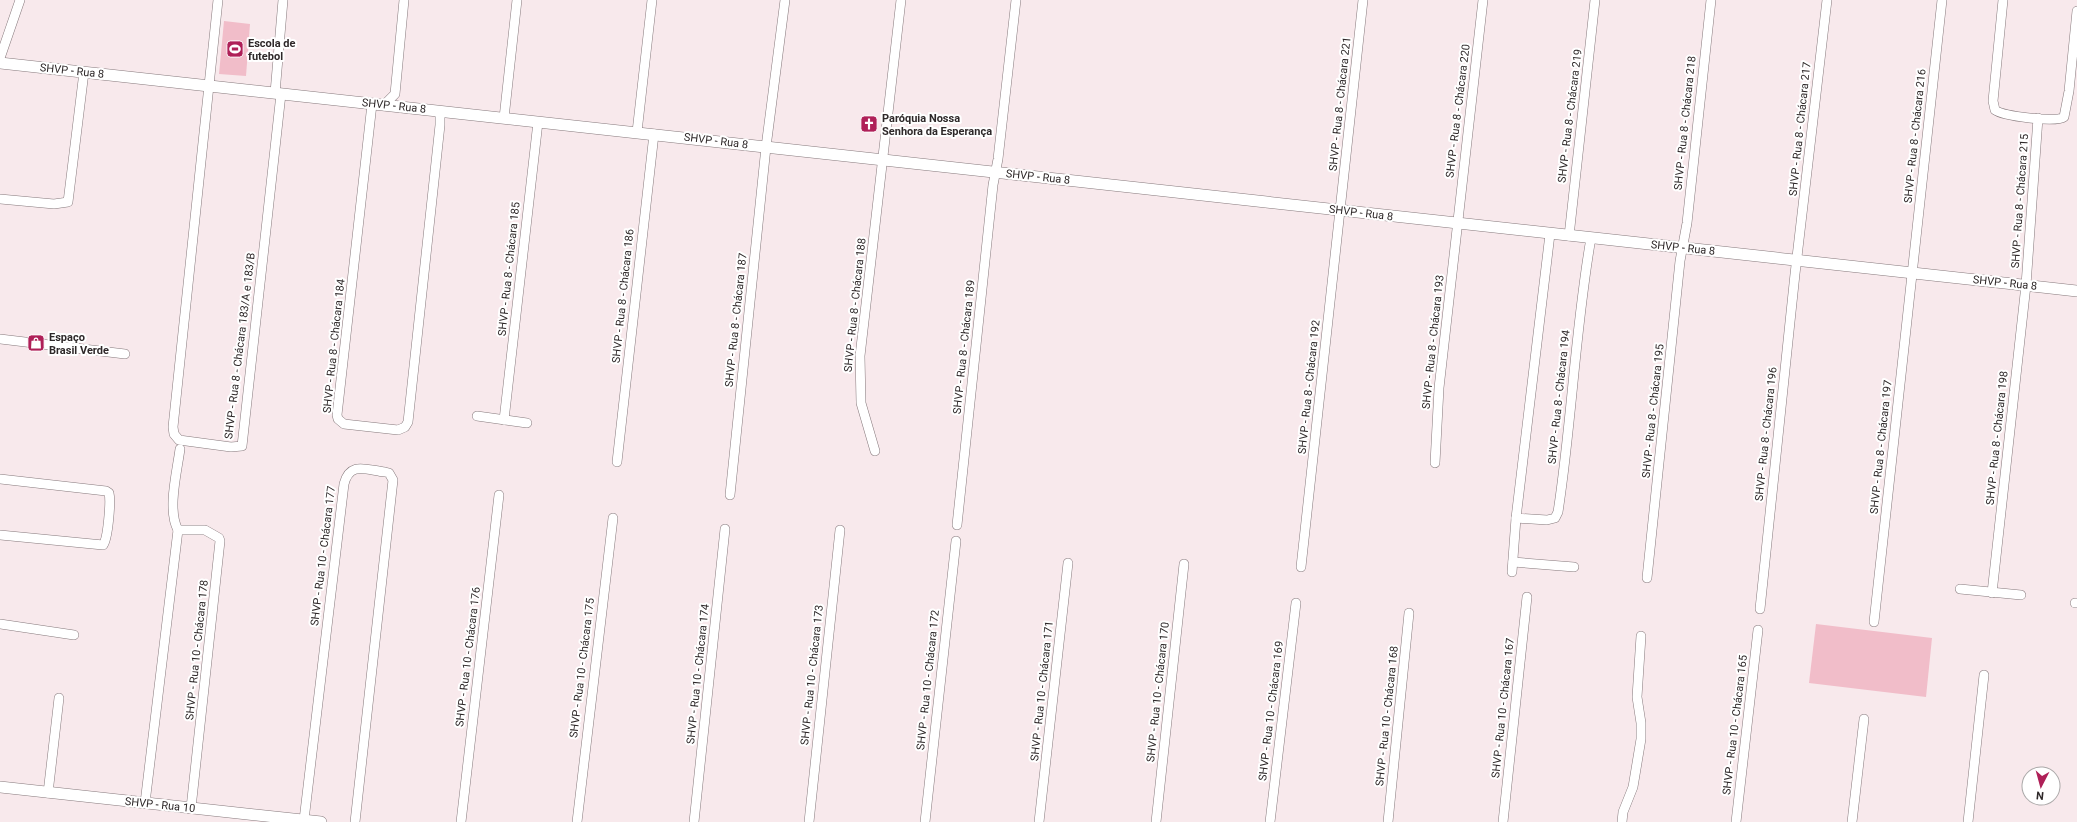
<svg xmlns="http://www.w3.org/2000/svg" width="2077" height="822" viewBox="0 0 2077 822" font-family="Roboto,sans-serif">
<rect width="100%" height="100%" fill="#f8e9ec"/>
<!-- green -->
<g fill="#f1bdc9">
<polygon points="224,21 250,24 246,76 219,74"/>
<polygon points="1816,624 1932,638 1926,697 1809,683"/>
</g>
<g fill="none" stroke-linecap="round" stroke-linejoin="round">
<!-- minor casing -->
<g stroke="#86797c" stroke-width="10">
<g id="minor">
<polyline points="218,0 173,427 174,434 179,440 231,447 242,446 281,94"/>
<path d="M2003,0l-10,101 2,9c8,6 61,13 69,7l5,-26 8,-80"/>
<polyline points="0,58 20,0"/>
<polyline points="275,93 283,0"/>
<polyline points="372,104 337,415 338,419 344,424 398,430 405,427 408,422 440,125 440,111"/>
<polyline points="384,105 395,94 404,0"/>
<polyline points="504,118 517,0"/>
<polyline points="637,132 652,0"/>
<polyline points="0,199 54,204 68,202 84,72"/>
<path d="M1550,234l-34,284 31,2 8,-2 3,-6c14,-91 17,-183 33,-274"/>
<polyline points="1569,236 1595,0"/>
<polyline points="0,339 125,354"/>
<polyline points="477,416 527,423"/>
<polyline points="504,420 538,122"/>
<path d="M180,449c-3,23 -13,61 -2,81h27l14,8 1,3 -29,267"/>
<polyline points="875,451 861,403 860,356 901,0"/>
<polyline points="617,462 654,134"/>
<polyline points="1435,463 1439,388 1483,0"/>
<path d="M0,479l106,12 3,2c2,8 -1,46 -6,52l-103,-10"/>
<polyline points="730,495 766,147 785,0"/>
<polyline points="957,525 993,185 998,159 1016,0"/>
<polyline points="1513,562 1574,567"/>
<polyline points="1301,567 1363,0"/>
<polyline points="1512,572 1516,518"/>
<polyline points="1647,578 1680,261 1687,223 1711,0"/>
<polyline points="1960,589 2021,595"/>
<polyline points="1992,593 2026,285 2038,118"/>
<polyline points="2075,603 2077,603"/>
<polyline points="1760,609 1795,274 1827,0"/>
<polyline points="1874,622 1942,0"/>
<polyline points="0,624 74,635"/>
<polyline points="48,793 59,698"/>
<polyline points="145,803 178,530"/>
<path d="M304,820l40,-336c6,-23 22,-14 41,-12l4,1 4,7 -38,342"/>
<polyline points="461,822 499,495"/>
<polyline points="577,822 613,518"/>
<polyline points="694,822 725,529"/>
<polyline points="809,822 840,530"/>
<polyline points="925,822 956,541"/>
<polyline points="1039,822 1068,563"/>
<polyline points="1156,822 1184,564"/>
<polyline points="1270,822 1296,603"/>
<polyline points="1388,822 1409,613"/>
<polyline points="1503,822 1527,597"/>
<polyline points="1622,822 1623,812 1633,787 1641,739 1641,723 1637,697 1641,636"/>
<polyline points="1736,822 1758,630"/>
<polyline points="1852,822 1864,719"/>
<polyline points="1968,822 1984,675"/>
</g>
</g>
<!-- tertiary casing -->
<g stroke="#86797c" stroke-width="12">
<g id="tertiary">
<polyline points="0,63 2077,291"/>
<polyline points="0,787 321,822"/>
</g>
</g>
<!-- minor -->
<use href="#minor" stroke="#fff" stroke-width="9"/>
<!-- tertiary -->
<use href="#tertiary" stroke="#fff" stroke-width="11"/>
</g>
<!-- icons -->
<defs>
<g id="stadium-square" transform="scale(0.9)"><rect x="-9" y="-9" width="18" height="18" rx="4" fill="#af2058" stroke="#fff"/><path d="M0-5a6.5 5 0 1 0 0 10a6.5 5 0 1 0 0-10ZM-3.5-1.8h7v3.6h-7Z" fill="#fff"/></g>
<g id="church-square" transform="scale(0.9)"><rect x="-9" y="-9" width="18" height="18" rx="4" fill="#af2058" stroke="#fff"/><path d="M-1.2-6h2.4v3.5h3.3v2.4h-3.3V6h-2.4V-.1h-3.3v-2.4h3.3Z" fill="#fff"/></g>
<g id="shop-square" transform="scale(0.9)"><rect x="-9" y="-9" width="18" height="18" rx="4" fill="#af2058" stroke="#fff"/><path d="M-5-2.5h2.3a2.7 3.5 0 0 1 5.4 0H5L5.5 6h-11ZM-1.5-2.5h3a1.5 2.3 0 0 0-3 0Z" fill="#fff"/></g>
</defs>
<g fill-rule="evenodd">
<use href="#stadium-square" x="235" y="49"/>
<use href="#church-square" x="869" y="124"/>
<use href="#shop-square" x="36" y="343"/>
</g>
<g text-anchor="middle" dominant-baseline="central" stroke-width="4" stroke-linejoin="round" paint-order="stroke">
<!-- poi labels -->
<g font-size="11" font-weight="bold" fill="#2e2829" stroke="#fff" text-anchor="start">
<text x="248" y="43">Escola de<tspan x="248" dy="13">futebol</tspan></text>
<text x="882" y="118">Paróquia Nossa<tspan x="882" dy="13">Senhora da Esperança</tspan></text>
<text x="49" y="337">Espaço<tspan x="49" dy="13">Brasil Verde</tspan></text>
</g>
<!-- street labels -->
<g font-size="11" fill="#2e2829" stroke="#fff">
<text transform="translate(72 71) rotate(6)">SHVP - Rua 8</text>
<text transform="translate(1340 104) rotate(-84)">SHVP - Rua 8 - Chácara 221</text>
<text transform="translate(394 106) rotate(6)">SHVP - Rua 8</text>
<text transform="translate(1458 111) rotate(-83)">SHVP - Rua 8 - Chácara 220</text>
<text transform="translate(1570 116) rotate(-83)">SHVP - Rua 8 - Chácara 219</text>
<text transform="translate(1685 123) rotate(-84)">SHVP - Rua 8 - Chácara 218</text>
<text transform="translate(1800 129) rotate(-84)">SHVP - Rua 8 - Chácara 217</text>
<text transform="translate(1915 136) rotate(-84)">SHVP - Rua 8 - Chácara 216</text>
<text transform="translate(716 141) rotate(7)">SHVP - Rua 8</text>
<text transform="translate(1038 177) rotate(6)">SHVP - Rua 8</text>
<text transform="translate(2020 201) rotate(-86)">SHVP - Rua 8 - Chácara 215</text>
<text transform="translate(1361 213) rotate(7)">SHVP - Rua 8</text>
<text transform="translate(1683 248) rotate(6)">SHVP - Rua 8</text>
<text transform="translate(509 269) rotate(-84)">SHVP - Rua 8 - Chácara 185</text>
<text transform="translate(2005 283) rotate(6)">SHVP - Rua 8</text>
<text transform="translate(623 296) rotate(-84)">SHVP - Rua 8 - Chácara 186</text>
<text transform="translate(855 305) rotate(-84)">SHVP - Rua 8 - Chácara 188</text>
<text transform="translate(736 320) rotate(-84)">SHVP - Rua 8 - Chácara 187</text>
<text transform="translate(1433 342) rotate(-84)">SHVP - Rua 8 - Chácara 193</text>
<text transform="translate(240 346) rotate(-83)">SHVP - Rua 8 - Chácara 183/A e 183/B</text>
<text transform="translate(334 346) rotate(-84)">SHVP - Rua 8 - Chácara 184</text>
<text transform="translate(964 347) rotate(-84)">SHVP - Rua 8 - Chácara 189</text>
<text transform="translate(1309 387) rotate(-84)">SHVP - Rua 8 - Chácara 192</text>
<text transform="translate(1559 397) rotate(-84)">SHVP - Rua 8 - Chácara 194</text>
<text transform="translate(1653 411) rotate(-84)">SHVP - Rua 8 - Chácara 195</text>
<text transform="translate(1766 434) rotate(-84)">SHVP - Rua 8 - Chácara 196</text>
<text transform="translate(1997 438) rotate(-84)">SHVP - Rua 8 - Chácara 198</text>
<text transform="translate(1881 447) rotate(-84)">SHVP - Rua 8 - Chácara 197</text>
<text transform="translate(323 556) rotate(-83)">SHVP - Rua 10 - Chácara 177</text>
<text transform="translate(197 650) rotate(-84)">SHVP - Rua 10 - Chácara 178</text>
<text transform="translate(468 657) rotate(-83)">SHVP - Rua 10 - Chácara 176</text>
<text transform="translate(582 668) rotate(-83)">SHVP - Rua 10 - Chácara 175</text>
<text transform="translate(698 674) rotate(-84)">SHVP - Rua 10 - Chácara 174</text>
<text transform="translate(812 675) rotate(-84)">SHVP - Rua 10 - Chácara 173</text>
<text transform="translate(928 680) rotate(-84)">SHVP - Rua 10 - Chácara 172</text>
<text transform="translate(1042 691) rotate(-84)">SHVP - Rua 10 - Chácara 171</text>
<text transform="translate(1158 692) rotate(-84)">SHVP - Rua 10 - Chácara 170</text>
<text transform="translate(1503 708) rotate(-84)">SHVP - Rua 10 - Chácara 167</text>
<text transform="translate(1271 711) rotate(-83)">SHVP - Rua 10 - Chácara 169</text>
<text transform="translate(1387 716) rotate(-84)">SHVP - Rua 10 - Chácara 168</text>
<text transform="translate(1735 725) rotate(-83)">SHVP - Rua 10 - Chácara 165</text>
<text transform="translate(160 805) rotate(6)">SHVP - Rua 10</text>
</g>
</g>
<!-- north arrow -->
<g transform="translate(2041 786) rotate(186)"><circle r="19" fill="#ffffff" stroke="#aba9a9"/>
<path d="M0-3L7 15L0 10L-7 15Z" fill="#af2058"/>
<text y="-6" font-size="11" font-weight="bold" text-anchor="middle" fill="#2e2829">N</text>
</g>
</svg>
